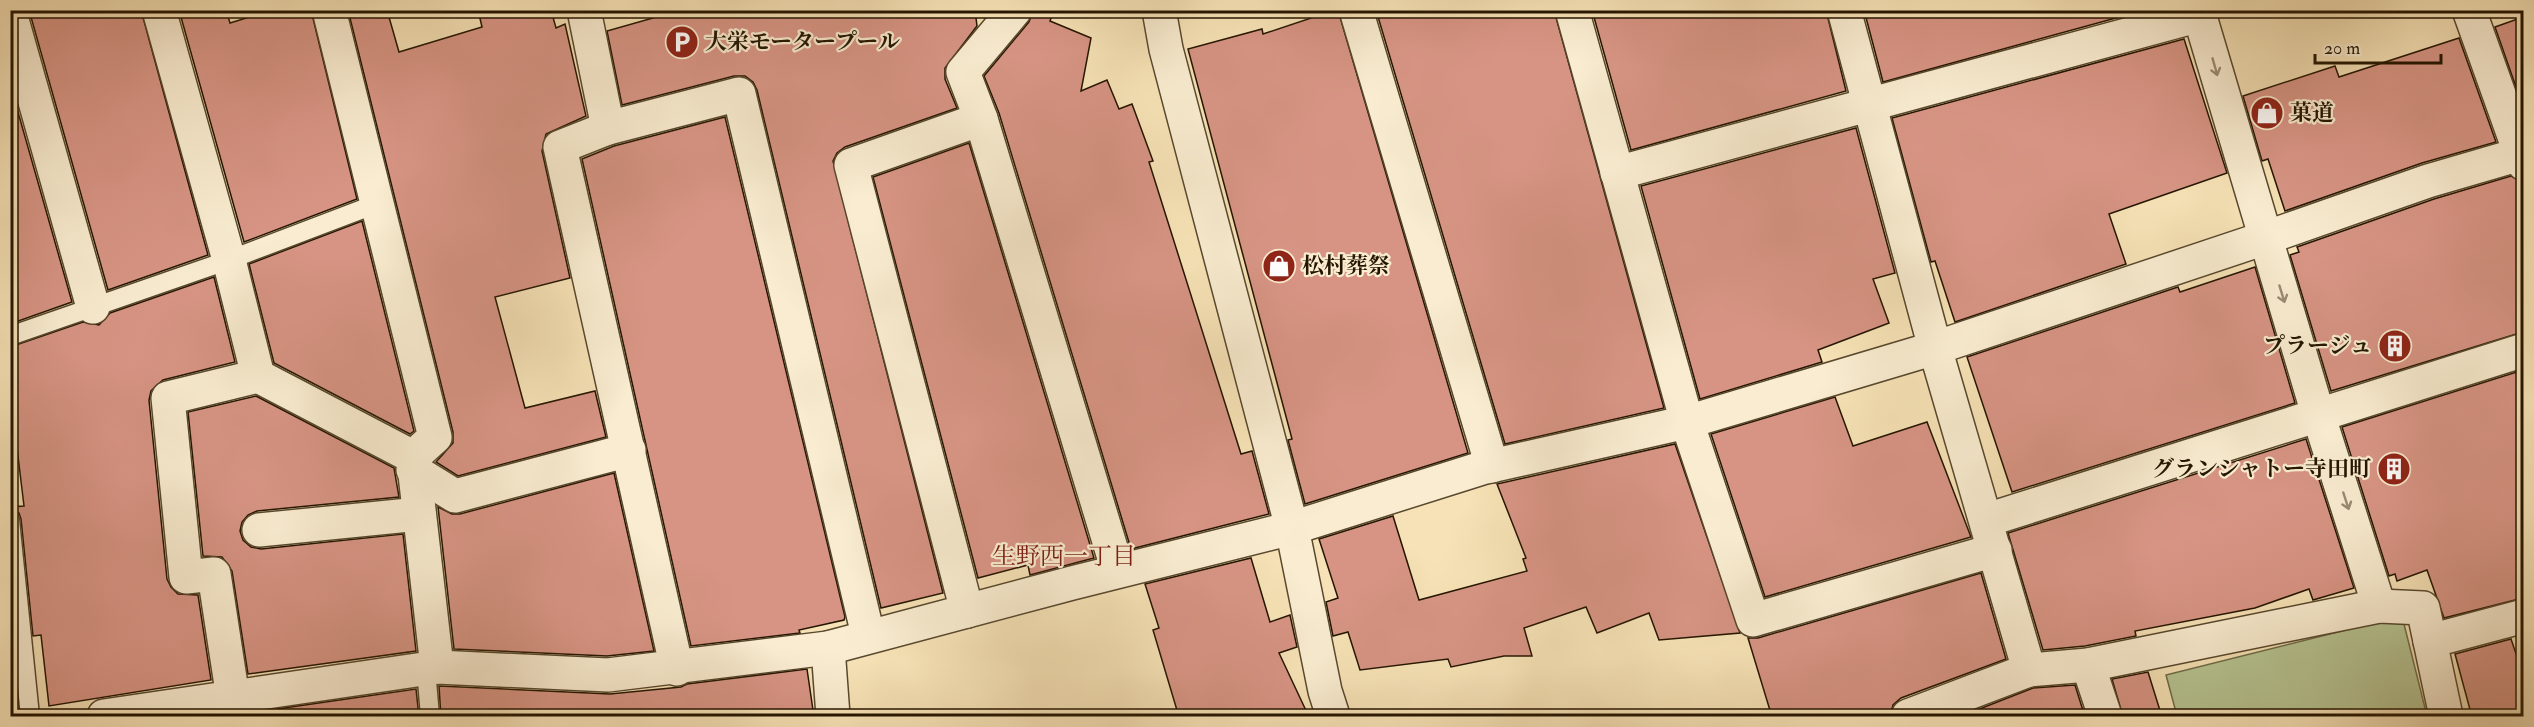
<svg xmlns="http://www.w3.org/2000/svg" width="2534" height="727" viewBox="0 0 2534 727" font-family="'IM FELL Double Pica','Noto Serif JP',serif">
<rect width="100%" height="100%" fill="#f6e2b6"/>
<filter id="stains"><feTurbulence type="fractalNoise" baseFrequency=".00333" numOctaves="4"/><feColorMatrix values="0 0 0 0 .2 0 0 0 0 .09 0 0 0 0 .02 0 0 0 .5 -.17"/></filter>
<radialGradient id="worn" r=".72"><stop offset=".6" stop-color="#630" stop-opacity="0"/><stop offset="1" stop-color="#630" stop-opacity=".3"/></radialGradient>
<!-- green -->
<polygon fill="#b6c492" stroke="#6d6c49" stroke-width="1.5" points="2402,616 2427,716 2177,716 2166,675"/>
<!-- building -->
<g fill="#d79484" stroke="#241500" stroke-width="1.5">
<polygon points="29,10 141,10 208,255 108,290"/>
<polygon points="179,10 226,10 230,23 272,10 311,10 357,199 244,242"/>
<polygon points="348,10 387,10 399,52 482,27 478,10 551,10 556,28 565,24 586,116 546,134 542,151 570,278 495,297 525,408 595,391 606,437 458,476 436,462 453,443 453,432"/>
<polygon points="681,10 975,10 977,26 945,68 945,79 957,108 845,147 837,153 833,161 943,593 881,608 757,90 753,82 745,76 734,76 622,105 607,31"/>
<polygon points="1033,10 1054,10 1050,21 1091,38 1081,91 1107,80 1119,109 1132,104 1153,161 1149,162 1241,454 1252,451 1269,514 1131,549 999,113 984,76 1029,22"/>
<polygon points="1335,10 1338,10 1468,453 1305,504 1288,440 1292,439 1188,49 1262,29 1263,34"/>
<polygon points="1376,10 1554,10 1664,408 1505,444"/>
<polygon points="1592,10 1826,10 1846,91 1631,150"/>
<polygon points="1864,10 2145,10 1883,82"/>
<polygon points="2523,17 2523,107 2495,27"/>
<polygon points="2459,38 2496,142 2422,163 2285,211 2268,159 2262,161 2243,96 2335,66 2339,77"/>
<polygon points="2184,39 2227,173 2109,214 2126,264 1955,322 1935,261 1931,262 1892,118"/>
<polygon points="10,84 72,302 10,324"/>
<polygon points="725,117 845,617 844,620 799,630 800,633 691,646 582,159 614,146"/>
<polygon points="1856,128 1895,273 1873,279 1889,323 1818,350 1822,362 1700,399 1641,186"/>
<polygon points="969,143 1094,558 1030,575 1028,565 978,578 873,177"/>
<polygon points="2511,176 2523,182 2523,332 2331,391 2290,255 2299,252 2297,247 2434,199"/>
<polygon points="362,221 414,431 410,434 274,363 249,264"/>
<polygon points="2255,267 2295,403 2012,492 1967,357 2178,287 2180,292"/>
<polygon points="214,277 235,362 163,380 151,391 149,400 167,579 171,587 178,594 198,595 211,680 49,706 41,635 33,636 21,519 19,513 10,509 10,507 24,506 10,390 10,347 83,322 99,325 110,313"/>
<polygon points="2523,370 2523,598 2444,618 2427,570 2397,581 2395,574 2389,576 2342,427"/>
<polygon points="256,396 394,468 399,497 257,511 248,515 242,522 240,531 243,540 251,547 261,549 403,534 416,651 248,674 232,571 222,557 203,556 188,412"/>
<polygon points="1835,397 1853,446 1927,422 1971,537 1765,597 1711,434"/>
<polygon points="2306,439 2354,588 2313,600 2309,589 2255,608 2135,631 2136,636 2085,646 2043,650 2008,533"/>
<polygon points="1675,444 1740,633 1659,640 1649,613 1597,633 1586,607 1524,628 1532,656 1504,656 1451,667 1448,659 1360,670 1348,632 1333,636 1326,602 1338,598 1319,539 1393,516 1419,600 1527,571 1523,559 1526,558 1497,484"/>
<polygon points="614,473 654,651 607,656 454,649 438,507 452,514 460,514"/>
<polygon points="1251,558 1270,622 1290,615 1297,647 1279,653 1309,717 1179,717 1153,630 1159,628 1145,584"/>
<polygon points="1981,573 2006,659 1901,698 1893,705 1890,717 1772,717 1748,638 1758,638"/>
<polygon points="2511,639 2523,674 2523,717 2472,717 2455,654"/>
<polygon points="807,669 814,717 441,717 439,686 610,694 681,687 687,684"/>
<polygon points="2148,672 2162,717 2123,717 2112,679"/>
<polygon points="2075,685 2085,717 1959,717 2033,688"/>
<polygon points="416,689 419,717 278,717 277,709"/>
</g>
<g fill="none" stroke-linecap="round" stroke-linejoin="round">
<!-- lane casing -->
<g stroke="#58482e" stroke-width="21">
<g id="lane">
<polyline points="10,336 229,260 376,204"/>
<polyline points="10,520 30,716"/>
<polyline points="426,669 430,716"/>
</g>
</g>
<!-- street casing -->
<g stroke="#58482e" stroke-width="36">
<g id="street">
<polyline points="159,10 229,260 258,376 413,457"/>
<polyline points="329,10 435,437 413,457 437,667"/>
<polyline points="584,10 608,128 739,94 868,635"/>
<polyline points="1015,10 963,72 981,119 1118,571"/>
<polyline points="1159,10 1166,49 1292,528 1325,691 1333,716"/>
<polyline points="1356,10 1492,466"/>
<polyline points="1572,10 1687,422 1753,620 1995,550"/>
<polyline points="1844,10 1935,348 2029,670 2088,665 2379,606 2423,608 2446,716"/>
<polyline points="2198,10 2318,414 2379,606"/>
<polyline points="2469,10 2524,164"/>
<polyline points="10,13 93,307"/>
<polyline points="608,128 560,147 677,669"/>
<polyline points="1617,173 2200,15"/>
<polyline points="413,470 455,496 629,450"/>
<polyline points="1987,520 2524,350"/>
<polyline points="259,530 419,514"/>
<polyline points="967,611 851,165 981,119"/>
<polyline points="2430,641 2524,616"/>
<polyline points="828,648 833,716"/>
<polyline points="2088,665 2105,716"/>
<polyline points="233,698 214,574 186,577 168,398 258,376"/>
<polyline points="104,716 437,667 608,675 828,648 1072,583 1292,528 1482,468 1687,422 1935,348 2265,238 2428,181 2524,153"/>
<polyline points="1908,716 2029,670"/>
</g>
</g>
<!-- lane -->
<use href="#lane" stroke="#f9ecd0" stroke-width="18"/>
<!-- street -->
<use href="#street" stroke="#f9ecd0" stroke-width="33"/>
</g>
<!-- one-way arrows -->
<defs><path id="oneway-shaft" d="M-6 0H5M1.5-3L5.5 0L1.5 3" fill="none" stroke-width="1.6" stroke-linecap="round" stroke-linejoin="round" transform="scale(1.5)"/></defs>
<g stroke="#998b72">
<use href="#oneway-shaft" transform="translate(2215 67) rotate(74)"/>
<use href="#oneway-shaft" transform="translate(2282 294) rotate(73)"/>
<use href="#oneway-shaft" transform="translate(2346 501) rotate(72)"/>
</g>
<!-- icons -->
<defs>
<g id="parking-disc" transform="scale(1.725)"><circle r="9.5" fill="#8f2418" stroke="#f9ecd0"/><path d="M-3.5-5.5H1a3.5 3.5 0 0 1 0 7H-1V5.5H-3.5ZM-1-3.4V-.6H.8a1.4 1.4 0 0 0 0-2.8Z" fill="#fff"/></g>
<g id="shop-disc" transform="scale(1.725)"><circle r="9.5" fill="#8f2418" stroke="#f9ecd0"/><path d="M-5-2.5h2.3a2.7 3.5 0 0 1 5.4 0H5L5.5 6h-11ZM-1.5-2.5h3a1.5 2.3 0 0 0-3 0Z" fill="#fff"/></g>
<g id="building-disc" transform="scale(1.725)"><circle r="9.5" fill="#8f2418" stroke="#f9ecd0"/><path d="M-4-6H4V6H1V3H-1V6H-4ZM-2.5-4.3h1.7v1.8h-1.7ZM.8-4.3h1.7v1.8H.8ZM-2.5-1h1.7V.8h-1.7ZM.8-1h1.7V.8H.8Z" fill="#fff"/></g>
</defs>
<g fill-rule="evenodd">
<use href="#parking-disc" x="682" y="42"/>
<use href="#shop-disc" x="2267" y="113"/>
<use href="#shop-disc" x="1279" y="266"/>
<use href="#building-disc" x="2395" y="346"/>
<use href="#building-disc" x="2394" y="469"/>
</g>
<g text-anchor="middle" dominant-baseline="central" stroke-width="4.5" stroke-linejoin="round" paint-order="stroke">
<!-- poi labels -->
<g font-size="22" font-weight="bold" fill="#241500" stroke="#f9ecd0" text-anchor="start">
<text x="705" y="42">大栄モータープール</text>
<text x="2290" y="113">菓道</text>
<text x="1302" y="266">松村葬祭</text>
<text x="2372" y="346" text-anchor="end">プラージュ</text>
<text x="2371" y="469" text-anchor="end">グランシャトー寺田町</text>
</g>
<!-- neighbourhood labels -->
<g font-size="24" fill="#7a1f14" stroke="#f9ecd0">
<text x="1064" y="556">生野西一丁目</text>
</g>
</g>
<!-- margin -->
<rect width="2534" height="727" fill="none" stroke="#f6e2b6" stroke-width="36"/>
<rect x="12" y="12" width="2510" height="703" fill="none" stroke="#241500" stroke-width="3"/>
<rect x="18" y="18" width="2498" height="691" fill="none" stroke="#241500" stroke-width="1.5"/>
<!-- scale -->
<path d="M2315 54v9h126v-9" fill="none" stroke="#241500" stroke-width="3"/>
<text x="2324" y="54" font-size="18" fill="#241500" stroke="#f9ecd0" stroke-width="4.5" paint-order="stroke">20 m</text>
<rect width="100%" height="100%" filter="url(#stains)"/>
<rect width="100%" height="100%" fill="url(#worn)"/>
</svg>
